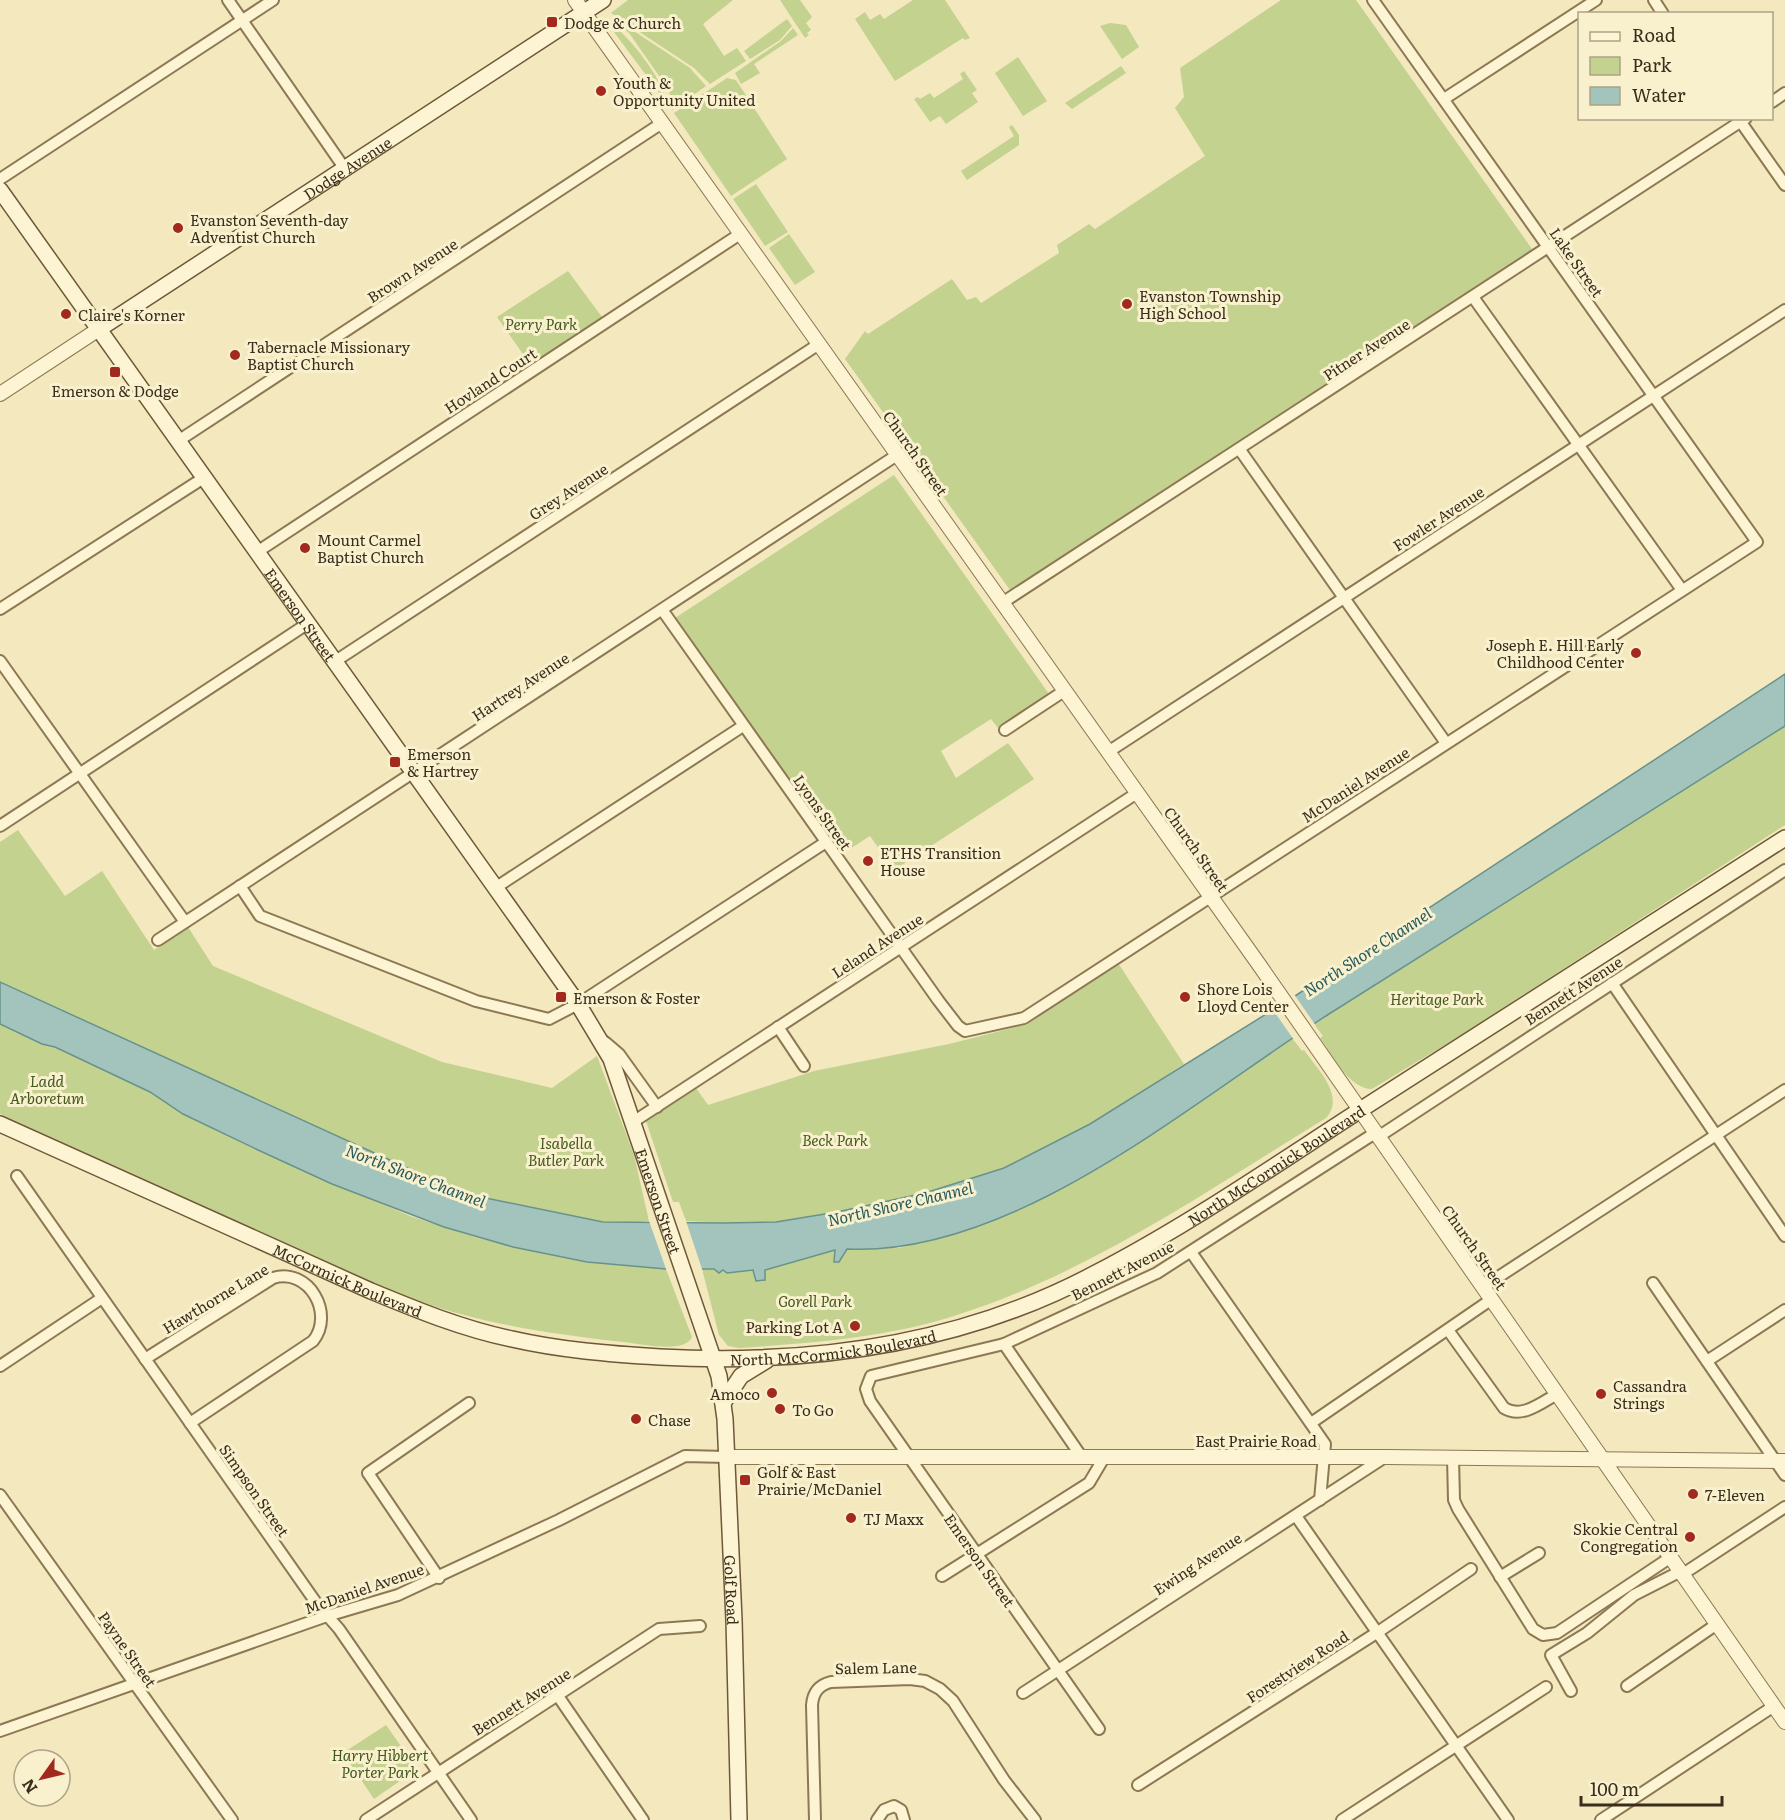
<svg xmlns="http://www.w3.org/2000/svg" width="1785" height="1820" viewBox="0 0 1785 1820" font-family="Literata,serif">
<rect width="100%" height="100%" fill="#f3e8be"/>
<!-- green -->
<g fill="#c4d290">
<polygon points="628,0 733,0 703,24 724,56 737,48 746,61 710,84 694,68 611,13"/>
<polygon points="780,0 800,0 812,17 806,23 811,30 807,33 809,35 805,38"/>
<polygon points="913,0 945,0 970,38 965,40 963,38 895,81 855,19 865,12 870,20 880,14 884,19"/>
<polygon points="1281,0 1356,0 1532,249 1010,590 845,359 865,331 868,334 952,279 967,300 976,297 981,303 1059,253 1057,245 1089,224 1095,229 1205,156 1175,108 1184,97 1180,68"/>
<polygon points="614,18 690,68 706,86 672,110 669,90 629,33 613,19"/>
<polygon points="787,19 792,26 780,40 750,59 744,51"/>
<path d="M610,22c20,16 52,55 56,80l-58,-78z"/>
<polygon points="1110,23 1126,25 1139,47 1122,59 1100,26"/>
<polygon points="793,28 798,35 754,64 760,73 741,84 735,73 781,41"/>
<polygon points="1018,57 1047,101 1023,116 995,73"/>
<polygon points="1121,66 1126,73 1072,109 1065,103"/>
<polygon points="964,71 977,90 972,93 978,102 946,124 940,116 930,122 914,99 918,97 920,99 930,93 934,98 963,79 960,74"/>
<polygon points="727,78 736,80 787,159 731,196 674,113"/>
<polygon points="1012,125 1019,135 1019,145 967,180 961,171 1014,136 1009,127"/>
<polygon points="756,184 788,232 765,246 733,199"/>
<polygon points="789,234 815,272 795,285 769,248"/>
<polygon points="568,271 602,317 530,364 497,317"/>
<polygon points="894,475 1049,694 998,728 991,719 941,751 956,778 1008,743 1034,779 894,870 870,836 842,854 675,618"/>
<path d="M1785,726v99l-322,209 -91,55c-23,0 -39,-33 -52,-51l3,-2 -9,-12z"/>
<path d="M18,830l47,66 37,-25 52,79 34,-23 25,39 229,96 110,26 45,-32 37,99 15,66c-74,8 -153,-18 -222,-44l-427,-195v-140z"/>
<path d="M1118,963l66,101c-56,36 -120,81 -181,105 -71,27 -151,44 -226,53 -30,3 -61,0 -91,-1l-7,-19h-6l-27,-81 50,-33 12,17 106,-34 135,-27 79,-20z"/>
<path d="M0,1024l42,20 13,2 95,46 33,22 75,36 152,66 68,22 68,16 41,8 79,7 26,68c-7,17 -52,7 -68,5 -70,-8 -138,-17 -205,-41 -54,-19 -106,-45 -158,-69 -87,-40 -174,-79 -261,-118z"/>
<path d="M1292,1038l10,13 2,-1c13,19 42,46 22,68 -119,73 -238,156 -372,198 -69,22 -143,27 -215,32l-11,-2 -9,-11 -17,-66 52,1 2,11 9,-1v-10l70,-20 -1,12 13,-13 52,-1 76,-22 197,-105z"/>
<polygon points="386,1725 417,1769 374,1799 343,1753"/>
</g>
<!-- water -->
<path fill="#a2c4bd" stroke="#68928c" stroke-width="1.5" d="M1785,674v52c-152,96 -304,192 -456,288 -135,86 -314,243 -482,235l-8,13h-5l1,-12 -70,20v10l-9,1 -3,-11 -26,3 -4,-3 -4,3 -5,-4h-48l-79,-7 -74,-15 -69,-20 -112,-43 -74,-34 -75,-36 -33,-22 -95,-45 -13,-3 -42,-20v-42l427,195 54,20 122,25 121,1 52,-1 61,-10 88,-19 79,-25 86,-44 205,-128z"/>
<!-- pier -->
<g fill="#f3e8be">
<polygon points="1294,994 1316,1026 1294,1040 1271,1007"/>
<polygon points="648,1218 685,1218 703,1272 667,1272"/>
</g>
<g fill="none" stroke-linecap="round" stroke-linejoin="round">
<!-- minor casing -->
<g stroke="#8d7854" stroke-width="14">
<g id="minor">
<polyline points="228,0 345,169"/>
<polyline points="1654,0 1663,14"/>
<polyline points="1444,99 1596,0"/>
<polyline points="1772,102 1785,93"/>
<polyline points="1738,118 1785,185"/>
<polyline points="0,179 273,0"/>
<polyline points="1473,297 1682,590"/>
<polyline points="178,441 662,123"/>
<polyline points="1240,450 1446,743"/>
<polyline points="257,552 740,234"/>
<polyline points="1002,603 1746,118"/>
<polyline points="0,609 205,477"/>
<polyline points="663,611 938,1000 958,1026 965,1031 1024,1018 1757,542 1373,0"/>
<polyline points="0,661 185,922"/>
<polyline points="334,662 819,344"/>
<polyline points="1005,730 1064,691"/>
<polyline points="1108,752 1785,310"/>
<polyline points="0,826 307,624"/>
<polyline points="240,886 260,916 476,1001 549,1019 578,1004 826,842"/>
<polyline points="495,888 743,726"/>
<polyline points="158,940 897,455"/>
<polyline points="1612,983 1785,1236"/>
<polyline points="778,1027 804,1066"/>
<polyline points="605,1042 619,1054 657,1107"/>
<polyline points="633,1122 1137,793"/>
<polyline points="1378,1137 1785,870"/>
<polyline points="17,1176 317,1604 339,1629 471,1820"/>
<polyline points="1191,1252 1325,1444 1320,1500"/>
<polyline points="1653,1283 1785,1475"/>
<polyline points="1483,1287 1785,1090"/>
<path d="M1448,1330l56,78c18,11 37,-5 53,-14"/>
<polyline points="1004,1344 1081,1456"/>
<path d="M145,1359l128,-81c36,-11 62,36 40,63l-123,82"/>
<polyline points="1707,1361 1785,1310"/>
<polyline points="0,1366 102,1298"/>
<polyline points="1311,1423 1492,1299"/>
<polyline points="1453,1457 1454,1500 1458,1509 1533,1629 1543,1635 1557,1633 1671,1557"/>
<polyline points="0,1495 232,1820"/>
<polyline points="1296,1516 1508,1820"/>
<polyline points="1683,1574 1785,1507"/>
<polyline points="942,1576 1089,1483 1105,1456"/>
<polyline points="1500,1577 1539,1553"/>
<polyline points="439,1578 368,1473 469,1403"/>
<polyline points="1627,1686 1717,1624"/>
<polyline points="1571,1691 1551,1655 1587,1633 1634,1595 1681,1571"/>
<polyline points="1023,1693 1385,1457"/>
<polyline points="558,1696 643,1820"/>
<polyline points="1099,1729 870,1401 866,1389 871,1376 1004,1344 1157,1273 1375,1133"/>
<polyline points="0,1731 327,1616 398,1595 559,1520 685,1456 727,1457"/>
<polyline points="1138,1785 1378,1632 1471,1569"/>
<polyline points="366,1820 659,1629 700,1626"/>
<path d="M815,1820l-3,-115c1,-13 7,-20 19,-23l79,-3 15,2 15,8 13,12 51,79 31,40"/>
<polyline points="877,1820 884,1810 894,1806 901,1810 904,1820"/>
<polyline points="1342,1820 1546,1687"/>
<polyline points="1601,1820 1774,1706"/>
</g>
</g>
<!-- tertiary casing -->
<g stroke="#8d7854" stroke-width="16">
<g id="tertiary">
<polyline points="575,0 1260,966 1785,1722"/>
<polyline points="0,394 99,329"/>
<polyline points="727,1457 1386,1457 1785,1461"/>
</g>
</g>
<!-- secondary casing -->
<g stroke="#6e5838" stroke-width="18">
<g id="secondary">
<path id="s1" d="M0,190l578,814 33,55 108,317 6,43 9,201 5,200"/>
<path id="s2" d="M99,329l504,-329"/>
<path id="s3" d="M0,1124l371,167c46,19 92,38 141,48 48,11 98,15 148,18 149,8 300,-12 434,-83 95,-49 184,-111 274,-169 139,-89 278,-178 417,-267"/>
<polyline points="723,1403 741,1376 767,1360"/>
</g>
</g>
<!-- minor -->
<use href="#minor" stroke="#fcf4d2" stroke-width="10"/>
<!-- tertiary -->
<use href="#tertiary" stroke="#fcf4d2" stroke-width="14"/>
<!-- secondary -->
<use href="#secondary" stroke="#fcf4d2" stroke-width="15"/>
</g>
<!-- markers -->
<g fill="#a2291e" stroke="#f9f1ce" stroke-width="2">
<rect x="546" y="16" width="12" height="12" rx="3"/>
<circle cx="601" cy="91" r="6"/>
<circle cx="178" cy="228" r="6"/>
<circle cx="1127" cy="304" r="6"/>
<circle cx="66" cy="314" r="6"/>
<circle cx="235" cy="355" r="6"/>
<rect x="109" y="366" width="12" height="12" rx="3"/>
<circle cx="305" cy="548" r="6"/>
<circle cx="1636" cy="653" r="6"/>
<rect x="389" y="756" width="12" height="12" rx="3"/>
<circle cx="868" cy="861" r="6"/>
<rect x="555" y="991" width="12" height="12" rx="3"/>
<circle cx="1185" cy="997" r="6"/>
<circle cx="855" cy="1326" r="6"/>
<circle cx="772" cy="1393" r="6"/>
<circle cx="1601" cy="1394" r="6"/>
<circle cx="780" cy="1409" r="6"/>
<circle cx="636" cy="1419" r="6"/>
<rect x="739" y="1474" width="12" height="12" rx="3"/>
<circle cx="1693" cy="1494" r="6"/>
<circle cx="851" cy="1518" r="6"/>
<circle cx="1690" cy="1537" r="6"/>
</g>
<g text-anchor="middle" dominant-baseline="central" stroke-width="6" stroke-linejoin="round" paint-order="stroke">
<!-- poi labels -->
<g font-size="15" fill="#3a2d1b" stroke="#f9f1ce" text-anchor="start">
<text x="564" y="22">Dodge &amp; Church</text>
<text x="613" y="82">Youth &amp;<tspan x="613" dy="17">Opportunity United</tspan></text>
<text x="190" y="219">Evanston Seventh-day<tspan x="190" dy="17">Adventist Church</tspan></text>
<text x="1139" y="295">Evanston Township<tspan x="1139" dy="17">High School</tspan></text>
<text x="78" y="314">Claire's Korner</text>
<text x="247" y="346">Tabernacle Missionary<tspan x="247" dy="17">Baptist Church</tspan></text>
<text x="115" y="390" text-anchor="middle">Emerson &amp; Dodge</text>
<text x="317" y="539">Mount Carmel<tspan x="317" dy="17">Baptist Church</tspan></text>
<text x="1624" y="644" text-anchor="end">Joseph E. Hill Early<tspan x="1624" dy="17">Childhood Center</tspan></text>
<text x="407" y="753">Emerson<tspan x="407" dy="17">&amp; Hartrey</tspan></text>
<text x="880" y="852">ETHS Transition<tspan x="880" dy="17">House</tspan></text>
<text x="1197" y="988">Shore Lois<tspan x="1197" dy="17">Lloyd Center</tspan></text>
<text x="573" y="997">Emerson &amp; Foster</text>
<text x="843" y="1326" text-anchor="end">Parking Lot A</text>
<text x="1613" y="1385">Cassandra<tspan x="1613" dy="17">Strings</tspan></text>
<text x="760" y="1393" text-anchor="end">Amoco</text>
<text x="792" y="1409">To Go</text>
<text x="648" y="1419">Chase</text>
<text x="757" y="1471">Golf &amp; East<tspan x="757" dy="17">Prairie/McDaniel</tspan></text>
<text x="1705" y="1494">7-Eleven</text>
<text x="863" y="1518">TJ Maxx</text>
<text x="1678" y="1528" text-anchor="end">Skokie Central<tspan x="1678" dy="17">Congregation</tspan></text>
</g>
<!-- street labels -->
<g font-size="15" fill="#3a2d1b" stroke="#f9f1ce">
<text stroke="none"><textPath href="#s2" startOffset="296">Dodge Avenue</textPath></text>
<text transform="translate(1577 262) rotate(55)">Lake Street</text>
<text transform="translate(412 270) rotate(-33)">Brown Avenue</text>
<text transform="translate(1366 349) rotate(-33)">Pitner Avenue</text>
<text transform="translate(490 380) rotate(-33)">Hovland Court</text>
<text transform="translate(916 453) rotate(55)">Church Street</text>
<text transform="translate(568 491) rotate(-33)">Grey Avenue</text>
<text transform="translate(1438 518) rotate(-33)">Fowler Avenue</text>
<text stroke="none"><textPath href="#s1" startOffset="520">Emerson Street</textPath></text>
<text transform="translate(520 686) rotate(-33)">Hartrey Avenue</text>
<text transform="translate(1355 784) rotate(-33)">McDaniel Avenue</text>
<text transform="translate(823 812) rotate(55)">Lyons Street</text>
<text transform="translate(1197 849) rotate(55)">Church Street</text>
<text transform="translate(877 945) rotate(-33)">Leland Avenue</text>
<text transform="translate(1573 990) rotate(-33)">Bennett Avenue</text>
<text stroke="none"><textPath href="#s3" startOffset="1365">North McCormick Boulevard</textPath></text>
<text stroke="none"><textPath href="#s1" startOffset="1212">Emerson Street</textPath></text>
<text transform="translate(1475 1247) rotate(55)">Church Street</text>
<text transform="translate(1122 1270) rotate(-27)">Bennett Avenue</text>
<text stroke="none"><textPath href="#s3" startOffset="381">McCormick Boulevard</textPath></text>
<text transform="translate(215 1298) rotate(-31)">Hawthorne Lane</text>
<text stroke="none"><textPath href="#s3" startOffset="879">North McCormick Boulevard</textPath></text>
<text x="1256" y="1440">East Prairie Road</text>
<text transform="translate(255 1490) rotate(55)">Simpson Street</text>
<text transform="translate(980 1560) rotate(55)">Emerson Street</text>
<text transform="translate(1197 1563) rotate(-33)">Ewing Avenue</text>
<text transform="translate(364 1588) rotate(-19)">McDaniel Avenue</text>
<text stroke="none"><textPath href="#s1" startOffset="1612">Golf Road</textPath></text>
<text transform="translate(128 1649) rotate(55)">Payne Street</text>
<text transform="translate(1297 1666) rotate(-33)">Forestview Road</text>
<text transform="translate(876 1667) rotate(-1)">Salem Lane</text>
<text transform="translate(521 1701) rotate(-32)">Bennett Avenue</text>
</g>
<!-- park labels -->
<g font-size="15" font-style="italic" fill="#45591f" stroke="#f9f1ce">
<text x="541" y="323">Perry Park</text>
<text x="1437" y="998">Heritage Park</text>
<text x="47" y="1080">Ladd<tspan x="47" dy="17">Arboretum</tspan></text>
<text x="835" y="1139">Beck Park</text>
<text x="566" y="1142">Isabella<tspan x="566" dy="17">Butler Park</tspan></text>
<text x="815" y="1300">Gorell Park</text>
<text x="380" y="1754">Harry Hibbert<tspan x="380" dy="17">Porter Park</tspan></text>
</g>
<!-- water labels -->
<g font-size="16" font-style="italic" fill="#285a5c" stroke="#f9f1ce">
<text transform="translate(1367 951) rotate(-33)">North Shore Channel</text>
<text transform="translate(416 1175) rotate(21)">North Shore Channel</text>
<text transform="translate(900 1203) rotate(-13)">North Shore Channel</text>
</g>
</g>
<!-- legend -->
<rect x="1578" y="12" width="195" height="108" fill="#f9f1ce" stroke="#ada386" stroke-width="1.5"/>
<rect x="1590" y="32" width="30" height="9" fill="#fcf4d2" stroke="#ada386" stroke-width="1.5"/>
<text x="1632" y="42" font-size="18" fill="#3a2d1b">Road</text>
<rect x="1590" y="57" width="30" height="18" fill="#c4d290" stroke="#ada386" stroke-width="1.5"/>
<text x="1632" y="72" font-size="18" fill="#3a2d1b">Park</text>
<rect x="1590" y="87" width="30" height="18" fill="#a2c4bd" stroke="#ada386" stroke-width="1.5"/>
<text x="1632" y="102" font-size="18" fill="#3a2d1b">Water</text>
<!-- north arrow -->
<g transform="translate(42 1778) rotate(236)"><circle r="28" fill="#f9f1ce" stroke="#ada386" stroke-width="1.5"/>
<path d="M0-4.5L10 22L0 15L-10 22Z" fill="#a2291e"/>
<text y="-9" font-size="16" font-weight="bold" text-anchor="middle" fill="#3a2d1b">N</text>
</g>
<!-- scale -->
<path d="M1581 1796v9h141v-9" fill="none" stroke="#3a2d1b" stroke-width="3"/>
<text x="1590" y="1796" font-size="18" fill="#3a2d1b" stroke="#f9f1ce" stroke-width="4.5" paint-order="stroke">100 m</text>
</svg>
